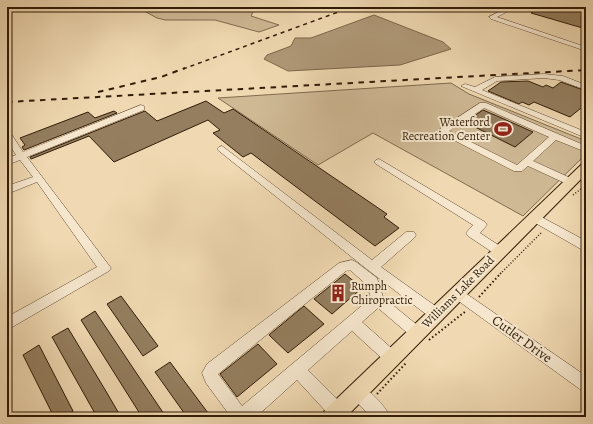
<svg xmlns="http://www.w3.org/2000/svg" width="593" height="424" viewBox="0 0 593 424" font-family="Alegreya,serif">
<rect width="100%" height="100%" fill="#f0d9b2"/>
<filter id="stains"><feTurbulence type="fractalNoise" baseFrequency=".005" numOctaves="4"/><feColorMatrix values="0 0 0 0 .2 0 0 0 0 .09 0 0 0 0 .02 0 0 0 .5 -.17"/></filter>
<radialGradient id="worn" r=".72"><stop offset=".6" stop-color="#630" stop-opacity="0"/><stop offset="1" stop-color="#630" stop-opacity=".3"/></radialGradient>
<!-- green -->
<g fill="#cfb995" stroke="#806a4d">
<polygon points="145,7 247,7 254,10 251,16 279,25 259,32 215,20 165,20 157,18 146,12"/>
<polygon points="451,83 469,94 586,141 586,154 523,216 373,133 318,165 218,98"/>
</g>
<!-- water -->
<polygon fill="#af9877" stroke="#7c6649" points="374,15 443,42 451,49 400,65 288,71 264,59 267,55 291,46 295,38 311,38"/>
<!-- building -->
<g fill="#947e5f" stroke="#301b05">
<polygon points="541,7 586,7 586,29 531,13"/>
<polygon points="528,81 543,87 546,85 553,88 561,82 586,91 586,104 570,117 534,102 529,105 522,102 519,104 488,91 501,82"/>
<polygon points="206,101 224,113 233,109 387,214 384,217 399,228 375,246 251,153 243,157 213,133 220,130 208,120 114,162 89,136 31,159 30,157 145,111 157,121"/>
<polygon points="483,110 497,116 533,132 515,147 465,122"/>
<polygon points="114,111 117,113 24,150 22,147 25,145 20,138 88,112 95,118"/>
<polygon points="345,274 362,288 332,314 314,299"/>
<polygon points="121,296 158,346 143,356 107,304"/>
<polygon points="304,306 324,324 288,353 269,335"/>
<polygon points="95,311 133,368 166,417 142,417 81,320"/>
<polygon points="68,328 107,393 121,417 97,417 52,337"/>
<polygon points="258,344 277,364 237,397 220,374"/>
<polygon points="39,345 73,411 65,417 54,417 23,355"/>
<polygon points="170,362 211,417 187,417 155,372"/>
</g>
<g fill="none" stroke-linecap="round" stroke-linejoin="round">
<!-- minor casing -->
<g stroke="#604a30" stroke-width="1">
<g id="minor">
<polygon points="88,7 96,7 99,9 96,11"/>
<polygon points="508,7 516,7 497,17 586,47 586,51 491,19 489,17"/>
<polygon points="544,74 563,76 586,85 586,90 559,80 544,78 497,81 482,90 586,132 586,138 461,86 465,84 475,87 495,77"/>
<path d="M480,103h6l100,43v6l-30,-12 -23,21 42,19 1,2 -1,2h-8l-39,-18 -6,5h-8l-74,-38v-4zM484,108l65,29 -32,28 -68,-34z"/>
<polygon points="141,105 144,106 144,110 27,157 111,268 109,271 7,330 7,317 97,267 37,182 7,194 7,186 33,177 20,160 7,165 7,158 16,155 7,141 7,131 10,132 23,152"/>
<polygon points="222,146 372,260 406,232 414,232 416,235 414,238 381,267 441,310 443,314 441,318 436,320 431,318 368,270 219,151 217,149 219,147"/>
<polygon points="379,159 485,222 487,225 480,233 503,248 505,251 503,254 495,254 468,236 466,233 473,225 376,164 374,162 376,160"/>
<polygon points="534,213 586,241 586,252 530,220 528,217 530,214"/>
<path d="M352,260l4,2 21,16 6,19 39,32 2,4 -2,4 -5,2 -5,-2 -34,-29 -16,14 35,31 2,5 -2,5 -5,2 -5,-2 -35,-32 -44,39 35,35 2,6 -2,6h-12l-34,-37 -41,37h-25l-25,-34 -4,-10 5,-9 132,-101zM350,270l17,15 4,13 -129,108 -24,-32 128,-103z"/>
<polygon points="458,288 586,376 586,393 581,390 453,297 451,293 453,289"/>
<path d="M357,384c12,5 28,21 33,33h-19l-19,-20 -3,-5 3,-5z"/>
</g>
</g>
<!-- major casing -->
<g stroke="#301b05" stroke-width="2">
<polygon id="major" points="586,163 586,174 346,417 322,417 325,410 582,164"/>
</g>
<!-- path-far1 -->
<g stroke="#301b05" stroke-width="1.5" stroke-dasharray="1 2" stroke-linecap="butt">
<polyline points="573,195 586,185"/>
<polyline points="500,274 542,232"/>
</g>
<!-- path -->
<g stroke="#301b05" stroke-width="2" stroke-dasharray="1.5 2.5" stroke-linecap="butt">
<polyline points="479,297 501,273"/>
<polyline points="429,340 466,311"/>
<polyline points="377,394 406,363"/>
</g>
<!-- minor -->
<use href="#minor" fill="#f5e6cd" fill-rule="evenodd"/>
<!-- major -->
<use href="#major" fill="#f0d9b2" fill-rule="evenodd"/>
<!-- rail-far1 -->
<polyline stroke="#301b05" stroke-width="1.5" stroke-dasharray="4 4" stroke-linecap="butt" points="183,69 352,7"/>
<!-- rail -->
<g stroke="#301b05" stroke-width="2" stroke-dasharray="5.5 5.5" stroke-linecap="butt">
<polyline points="98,92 161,77 185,68"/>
<polyline points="7,102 586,70"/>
</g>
</g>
<!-- icons -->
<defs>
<g id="stadium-bare" transform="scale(1.38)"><path d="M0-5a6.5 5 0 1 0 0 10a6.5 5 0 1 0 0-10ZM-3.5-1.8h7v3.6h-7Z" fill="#8f2418" stroke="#f5e6cd" stroke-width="2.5" paint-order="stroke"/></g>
<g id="building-bare" transform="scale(1.38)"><path d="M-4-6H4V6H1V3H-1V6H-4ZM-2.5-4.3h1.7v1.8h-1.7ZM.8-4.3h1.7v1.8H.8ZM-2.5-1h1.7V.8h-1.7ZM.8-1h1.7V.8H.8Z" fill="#8f2418" stroke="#f5e6cd" stroke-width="2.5" paint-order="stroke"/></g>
</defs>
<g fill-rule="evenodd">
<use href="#stadium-bare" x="503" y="129"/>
<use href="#building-bare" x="338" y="293"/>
</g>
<g text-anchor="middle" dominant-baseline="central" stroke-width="4" stroke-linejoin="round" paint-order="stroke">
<!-- poi labels -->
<g font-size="12" fill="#301b05" stroke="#f5e6cd" text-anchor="end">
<text x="490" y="122">Waterford<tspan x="490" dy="14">Recreation Center</tspan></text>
<text x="351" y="286" text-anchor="start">Rumph<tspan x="351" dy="14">Chiropractic</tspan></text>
</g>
<!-- street labels -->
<g font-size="12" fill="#301b05" stroke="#f5e6cd">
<text transform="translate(458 292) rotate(-45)">Williams Lake Road</text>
</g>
<!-- near-street labels -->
<g font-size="14" fill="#301b05" stroke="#f5e6cd">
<text transform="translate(522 339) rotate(36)">Cutler Drive</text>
</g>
</g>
<!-- margin -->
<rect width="593" height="424" fill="none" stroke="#f0d9b2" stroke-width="24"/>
<rect x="8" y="8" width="577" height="408" fill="none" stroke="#301b05" stroke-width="2"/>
<rect x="12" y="12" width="569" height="400" fill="none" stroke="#301b05"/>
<rect width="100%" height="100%" filter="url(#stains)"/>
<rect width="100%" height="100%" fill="url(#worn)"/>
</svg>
